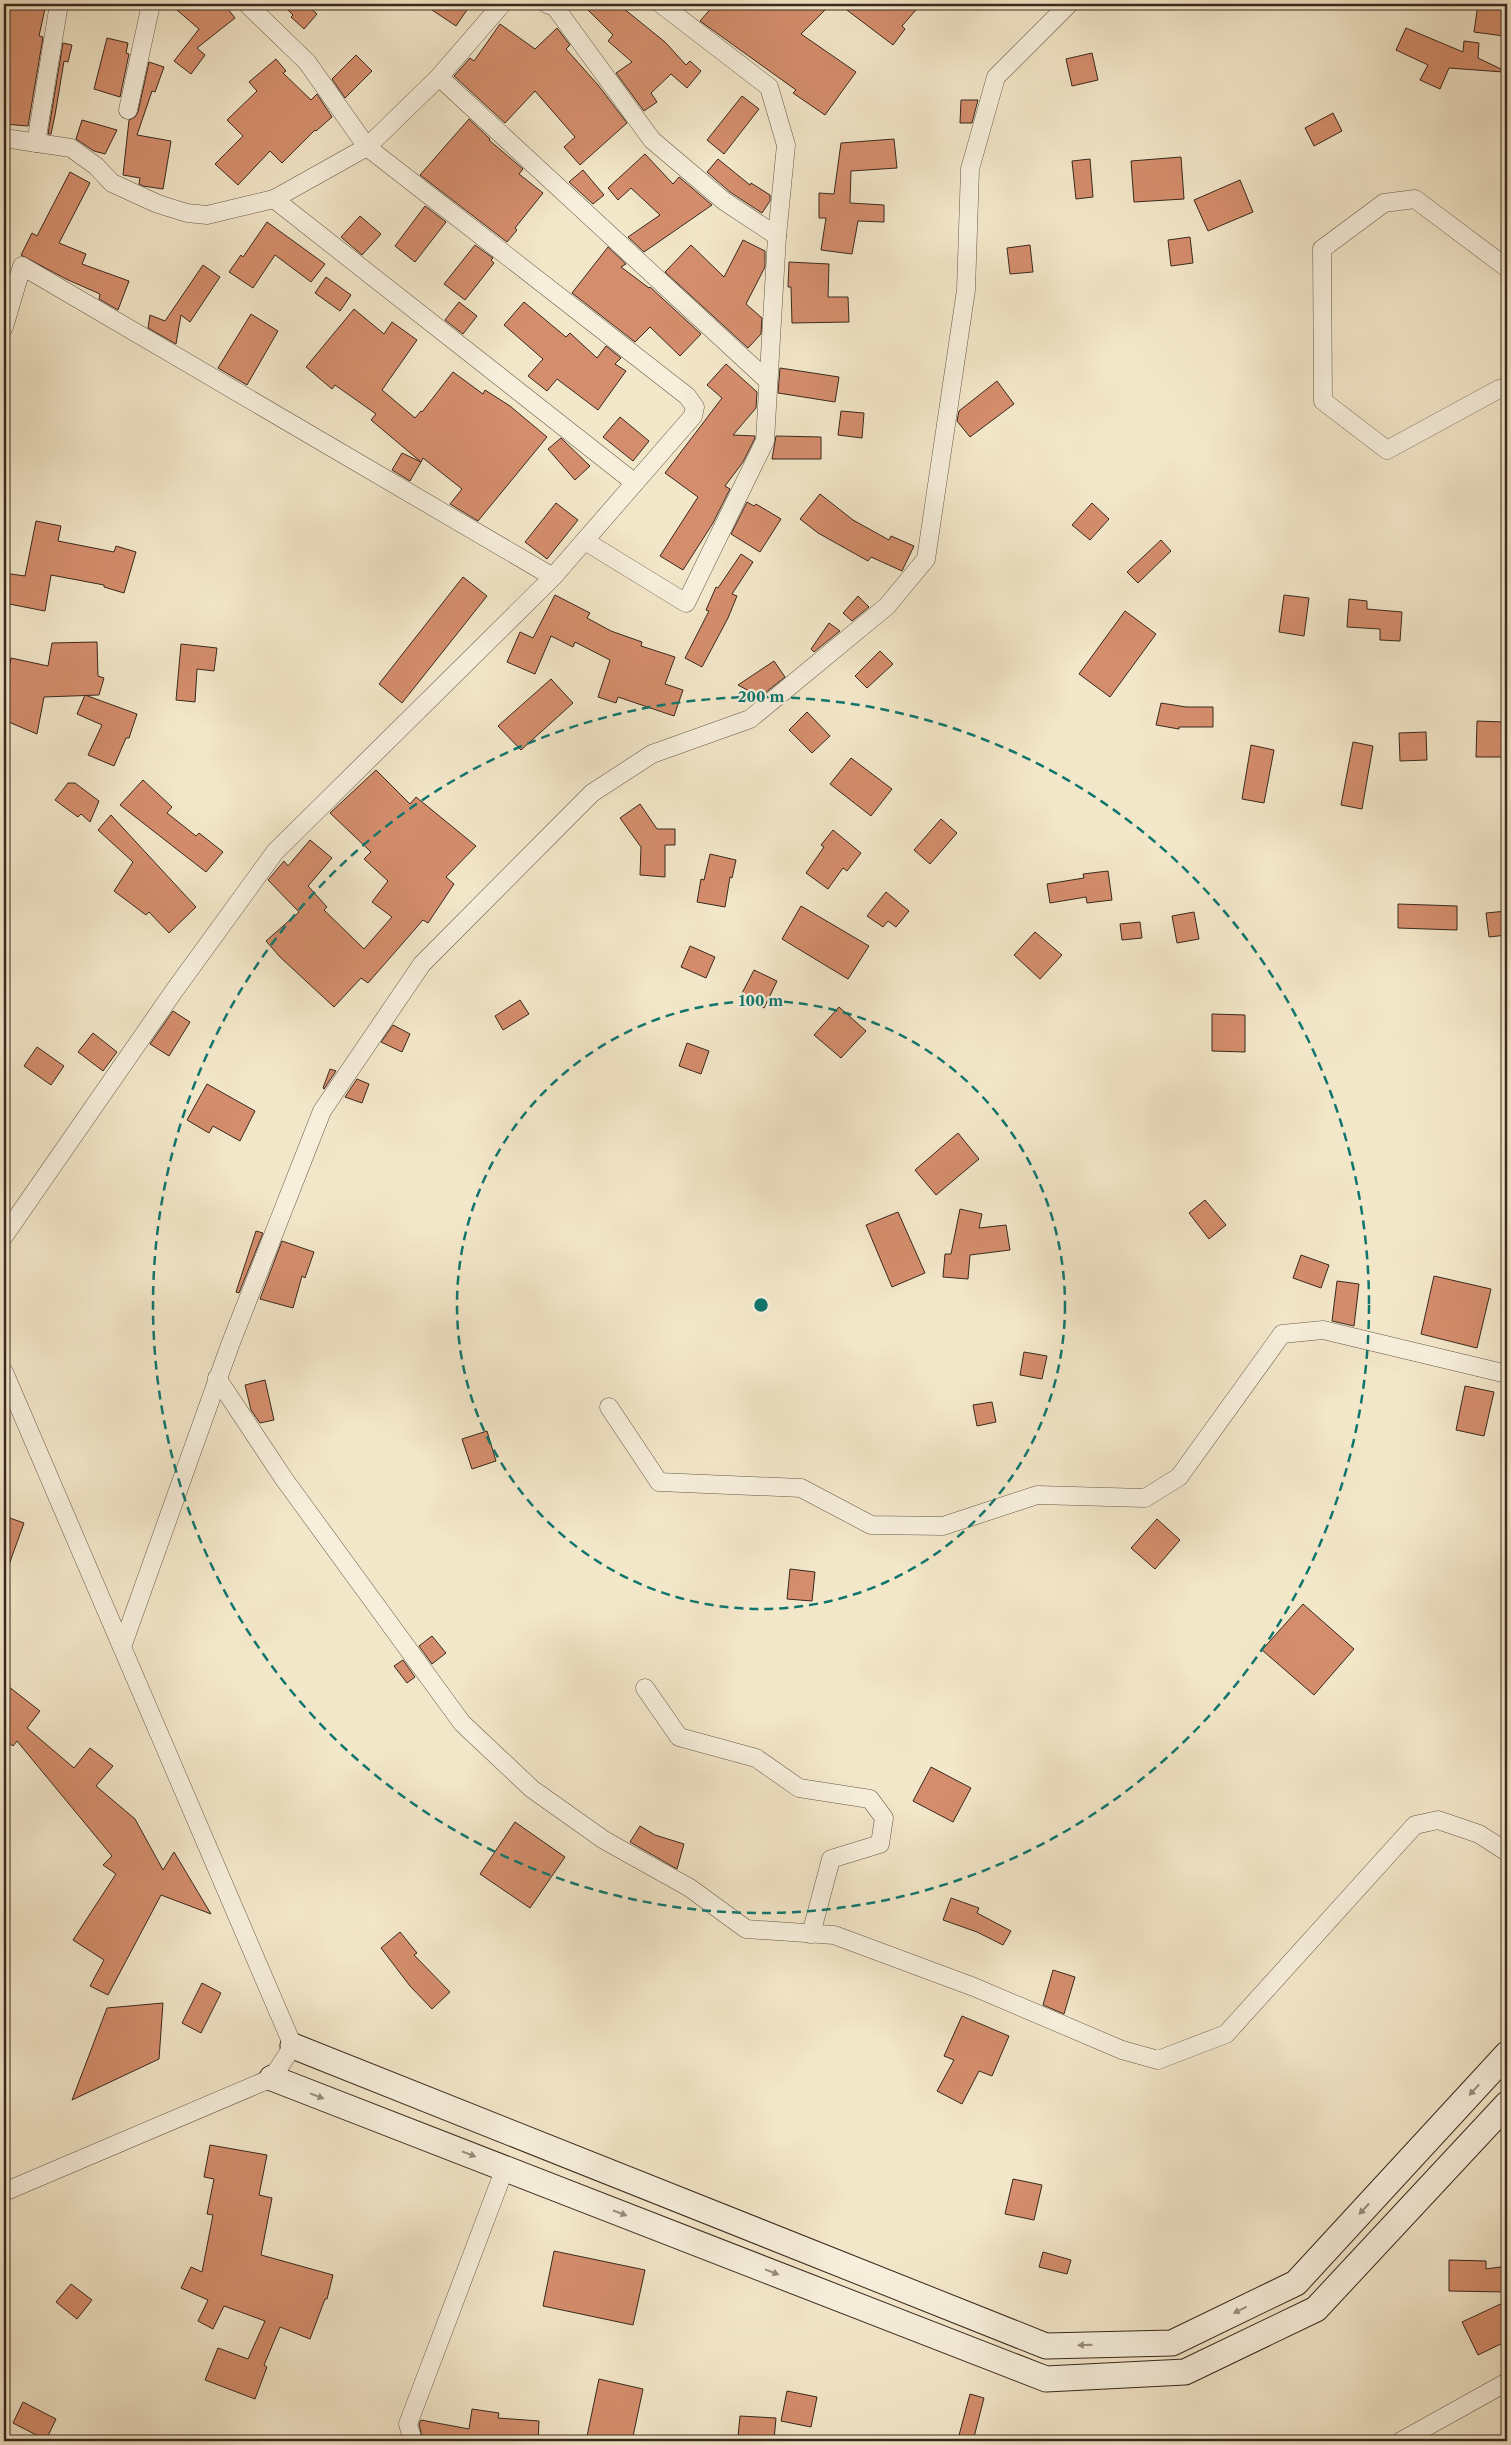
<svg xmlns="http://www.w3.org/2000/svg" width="1511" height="2445" viewBox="0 0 1511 2445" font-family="'Libre Caslon Text',serif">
<rect width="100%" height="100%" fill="#f3e7c9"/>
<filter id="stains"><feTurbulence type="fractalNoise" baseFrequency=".004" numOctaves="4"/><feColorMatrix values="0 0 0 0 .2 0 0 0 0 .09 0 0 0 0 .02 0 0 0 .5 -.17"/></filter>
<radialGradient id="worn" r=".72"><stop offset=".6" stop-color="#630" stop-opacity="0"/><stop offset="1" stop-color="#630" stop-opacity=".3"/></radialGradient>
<!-- building -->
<g fill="#d58e6d" stroke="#39281e">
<polygon points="4,4 46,4 39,36 43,37 28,126 4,124"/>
<polygon points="170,4 224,4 235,18 197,48 205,55 191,74 174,61 199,29"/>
<polygon points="282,4 306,4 317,14 304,29 291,17 293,15"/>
<polygon points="423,4 471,4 456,26"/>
<polygon points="582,4 618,4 665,42 686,65 690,61 701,71 687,88 671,74 651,93 657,102 644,111 616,73 632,62 608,41 613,35"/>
<polygon points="715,4 831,4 801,34 856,72 825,115 793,93 796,90 700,21"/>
<polygon points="839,4 921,4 902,26 905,29 893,45"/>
<polygon points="1478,4 1507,4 1504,36 1474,32"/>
<polygon points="500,24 535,49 557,28 570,45 566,49 598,85 627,123 580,165 564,147 575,137 535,91 505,123 454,76 470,58 474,61"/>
<polygon points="1406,28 1463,52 1464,41 1479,43 1478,58 1503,70 1503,72 1449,68 1440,89 1420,80 1428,65 1396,50"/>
<polygon points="107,38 128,43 126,53 129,54 120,97 94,89"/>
<polygon points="63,43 72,45 68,62 64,61 55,115 51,134 48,134"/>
<polygon points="1092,53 1098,80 1072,86 1066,59"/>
<polygon points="356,55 372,71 345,98 332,79"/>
<polygon points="276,59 286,71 283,73 311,100 317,94 332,117 316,131 315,130 282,163 270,151 238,185 215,164 243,136 227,120 257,91 249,82"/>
<polygon points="149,62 164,67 155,92 152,91 137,135 171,141 163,189 143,186 139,184 140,178 123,175 129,120 135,117 138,112"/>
<polygon points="742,96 759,109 724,154 707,140"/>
<polygon points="961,100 978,100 972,123 960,123"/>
<polygon points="1333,113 1342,131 1314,146 1305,128"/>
<polygon points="469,119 490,139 489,140 523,169 519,174 543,193 515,228 517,230 507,242 420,175"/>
<polygon points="82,120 117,130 105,154 94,151 76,139"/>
<polygon points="894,139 897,168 851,171 850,203 884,205 884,222 858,221 852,254 821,250 826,218 819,218 819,193 834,194 841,143"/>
<polygon points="645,154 673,184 679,177 712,205 644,252 628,237 660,215 631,188 618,200 608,188"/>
<polygon points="1181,157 1184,199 1134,202 1131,161"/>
<polygon points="718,159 750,185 751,183 770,195 770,201 762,213 730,192 707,172"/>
<polygon points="1090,159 1093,197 1076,199 1072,161"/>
<polygon points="583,170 604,195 593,204 569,182"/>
<polygon points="70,172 90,183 59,243 86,254 82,264 129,281 118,310 99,299 100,294 66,279 21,255 32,233 37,236"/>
<polygon points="1240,180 1253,212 1208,231 1194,200"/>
<polygon points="425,206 446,222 415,262 395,246"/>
<polygon points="360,216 381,234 362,255 341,237"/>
<polygon points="267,222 325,264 311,282 275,255 253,288 229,272 241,255 243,257"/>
<polygon points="1190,237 1193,263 1171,266 1168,240"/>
<polygon points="743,240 765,251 765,267 746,304 762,318 761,334 748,348 665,272 691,245 724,277"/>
<polygon points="475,245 493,258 491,260 494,263 465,300 444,284"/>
<polygon points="1030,245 1033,272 1010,274 1007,248"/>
<polygon points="608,247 626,264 621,267 649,288 650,287 701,334 680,356 650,327 635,342 572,293"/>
<polygon points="789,262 829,264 828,297 848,297 849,322 792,323 791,287 788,287"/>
<polygon points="203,265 220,277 190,322 181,315 176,344 148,328 150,315 165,321"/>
<polygon points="326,277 351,295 340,311 315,293"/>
<polygon points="459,302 477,316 463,334 445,320"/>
<polygon points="524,302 566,337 570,333 597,358 606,346 621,358 615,364 626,371 598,410 557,379 547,391 528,376 543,359 504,325"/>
<polygon points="354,309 384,334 392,322 417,340 382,390 415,418 421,411 422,412 453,372 483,394 485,390 510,406 547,437 478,521 450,504 462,489 423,458 421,462 371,420 376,414 335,385 332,389 306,367"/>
<polygon points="251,314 278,331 247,385 218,368"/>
<polygon points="726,364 757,392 756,408 733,435 755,436 755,438 743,462 725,486 730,489 713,523 683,570 660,556 698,497 665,473 722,398 707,385"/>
<polygon points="780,368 839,377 835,402 778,393"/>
<polygon points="997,381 1014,404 970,437 957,421 959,411"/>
<polygon points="841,411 864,413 862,438 838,435"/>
<polygon points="620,417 649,441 633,461 603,437"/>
<polygon points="776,436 821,437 821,459 772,459"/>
<polygon points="561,438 590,466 575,480 548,449"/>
<polygon points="402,453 421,462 410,481 392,470"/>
<polygon points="820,494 853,520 889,540 891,536 914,546 902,571 871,557 868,561 818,533 800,519"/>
<polygon points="747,502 754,506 756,504 781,519 760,552 731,534"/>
<polygon points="556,503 578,520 547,559 525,542"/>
<polygon points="1092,503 1109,519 1090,540 1072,525"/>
<polygon points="36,521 61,526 58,541 114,552 116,546 136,552 124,593 104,587 104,585 51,575 45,611 4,603 4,573 25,576"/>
<polygon points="1161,540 1171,551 1138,583 1127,572"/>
<polygon points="741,554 753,562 732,594 737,596 728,618 702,667 685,658 709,611 706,610 716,587 718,588"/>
<polygon points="463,577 487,596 402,703 379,684"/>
<polygon points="555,595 590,613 587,618 611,631 642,642 641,646 675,657 665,684 683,690 674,716 618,697 616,703 598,697 610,660 575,642 573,647 551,636 535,674 507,662 520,632 533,638"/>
<polygon points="1284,595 1309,598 1304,636 1279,632"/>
<polygon points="858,596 869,607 852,621 843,613"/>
<polygon points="1349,599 1367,601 1367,609 1402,612 1400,641 1380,640 1380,629 1347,627"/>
<polygon points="1125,611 1156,634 1110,697 1079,674"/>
<polygon points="829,623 840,631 814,652 811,649"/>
<polygon points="97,642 98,676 104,678 99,695 44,697 37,734 4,720 4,696 11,658 48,666 52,643"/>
<polygon points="181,644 217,648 214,671 197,669 195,702 176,700"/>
<polygon points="880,651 893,664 867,688 855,676"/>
<polygon points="774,661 785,677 760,697 738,685"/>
<polygon points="551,679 573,703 521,750 498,726"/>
<polygon points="85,695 137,714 129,738 126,738 114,766 88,755 102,725 77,714"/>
<polygon points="1161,703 1186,707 1213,707 1213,727 1179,727 1179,729 1156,725"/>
<polygon points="807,712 830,736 812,753 789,730"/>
<polygon points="1477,721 1503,722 1502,757 1476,757"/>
<polygon points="1426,732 1427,760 1400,761 1399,733"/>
<polygon points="1353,742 1373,746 1362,809 1341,805"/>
<polygon points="1251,745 1274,750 1264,803 1242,799"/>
<polygon points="851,758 892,789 871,816 830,784"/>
<polygon points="376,770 410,804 416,797 476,846 446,877 454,884 428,923 423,920 368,983 361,978 334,1007 280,957 266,941 299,912 268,880 284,861 288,866 310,840 332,858 308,886 327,907 324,910 364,949 392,917 372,902 388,881 364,859 371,852 330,813"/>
<polygon points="143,780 172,807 167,813 196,836 199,833 223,852 206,872 120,805"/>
<polygon points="68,783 75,783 99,801 90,822 81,814 78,817 55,800"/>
<polygon points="640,804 657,829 675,829 675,845 665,845 665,877 640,875 641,847 620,818"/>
<polygon points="111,815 196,907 169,933 149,912 146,915 114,891 133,862 98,830"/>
<polygon points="941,819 957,833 930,864 914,850"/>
<polygon points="833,830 861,853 847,871 843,868 828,889 806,873 824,847 821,845"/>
<polygon points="710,854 736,860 732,878 730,877 725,907 697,902 701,879 704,880"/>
<polygon points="1108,871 1112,900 1087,903 1086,897 1050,903 1047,884 1084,878 1083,874"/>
<polygon points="886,892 909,911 896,927 888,921 883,927 867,916"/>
<polygon points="1398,904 1457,906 1457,930 1398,928"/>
<polygon points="801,906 869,946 848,979 782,939"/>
<polygon points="1507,911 1507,935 1489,937 1486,913"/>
<polygon points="1194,912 1199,939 1177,943 1172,916"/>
<polygon points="1140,922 1142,938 1122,940 1120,924"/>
<polygon points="1035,932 1062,955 1040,979 1014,955"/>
<polygon points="690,946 715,957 706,978 681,967"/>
<polygon points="754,970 777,981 764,1008 740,997"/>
<polygon points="520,1000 529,1014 503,1030 495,1016"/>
<polygon points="839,1007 866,1031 841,1058 814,1035"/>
<polygon points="173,1011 190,1022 169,1056 150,1044"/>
<polygon points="1212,1014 1245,1015 1245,1052 1212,1051"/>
<polygon points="393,1025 410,1034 402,1052 381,1042"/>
<polygon points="93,1033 117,1052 103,1071 78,1052"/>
<polygon points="687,1043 709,1051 701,1074 679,1066"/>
<polygon points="37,1047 64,1066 51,1085 24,1066"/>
<polygon points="330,1069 336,1071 324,1089 323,1088"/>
<polygon points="357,1079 369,1084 362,1103 345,1097"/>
<polygon points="207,1084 255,1111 240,1141 213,1126 209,1133 187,1120"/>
<polygon points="958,1133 979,1159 936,1195 915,1170"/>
<polygon points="1205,1200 1226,1225 1209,1239 1189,1213"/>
<polygon points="960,1209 982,1214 979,1228 1006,1225 1010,1250 970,1255 968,1279 943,1277 945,1254 951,1254"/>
<polygon points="898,1212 925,1273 892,1287 866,1225"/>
<polygon points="256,1231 263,1233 239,1293 236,1292"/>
<polygon points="282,1241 314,1252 305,1278 302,1276 293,1308 260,1299"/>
<polygon points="1301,1255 1329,1265 1321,1288 1293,1278"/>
<polygon points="1434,1276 1491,1289 1477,1348 1421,1334"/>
<polygon points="1337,1281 1359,1284 1354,1326 1332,1321"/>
<polygon points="1024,1352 1047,1356 1042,1379 1020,1375"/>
<polygon points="265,1380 274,1420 260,1423 251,1410 245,1385"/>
<polygon points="1465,1386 1494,1392 1484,1436 1456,1430"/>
<polygon points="992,1402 996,1422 977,1426 973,1405"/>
<polygon points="487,1431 496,1461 472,1469 462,1439"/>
<polygon points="4,1516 24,1523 6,1573 4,1573"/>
<polygon points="1157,1519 1180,1540 1155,1569 1131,1548"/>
<polygon points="790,1569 815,1572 812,1601 787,1599"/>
<polygon points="1303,1604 1354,1649 1314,1695 1262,1650"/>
<polygon points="432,1636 446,1653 432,1664 419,1646"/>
<polygon points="403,1660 415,1677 407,1683 394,1666"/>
<polygon points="4,1683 40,1711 27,1728 74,1768 90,1748 113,1766 96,1786 135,1819 163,1870 174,1852 211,1914 161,1895 108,1995 90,1986 104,1960 73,1940 116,1874 103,1865 112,1856 17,1741 13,1746 4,1739"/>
<polygon points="931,1767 971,1788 953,1822 913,1801"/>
<polygon points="515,1822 565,1857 530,1908 480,1874"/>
<polygon points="640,1826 655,1835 684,1844 677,1869 630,1842"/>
<polygon points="951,1898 979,1908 977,1913 1011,1931 1003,1945 977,1932 943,1920"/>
<polygon points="400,1932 417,1953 414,1955 450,1992 432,2009 410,1986 381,1948"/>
<polygon points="1053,1970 1075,1977 1064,2014 1043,2005"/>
<polygon points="202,1983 221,1993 201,2033 182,2023"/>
<polygon points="163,2003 159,2059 72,2100 107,2008"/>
<polygon points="962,2016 1009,2036 992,2076 979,2071 962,2104 937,2091 954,2060 944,2056"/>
<polygon points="210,2145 267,2155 259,2195 272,2198 261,2255 333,2275 327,2299 325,2299 310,2339 280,2327 264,2365 267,2367 255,2399 205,2380 218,2348 248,2359 265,2321 224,2306 213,2329 198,2321 208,2300 181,2288 191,2267 202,2272 213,2215 207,2214 214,2179 204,2177"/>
<polygon points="1013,2179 1042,2185 1034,2220 1005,2214"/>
<polygon points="554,2251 645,2270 633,2325 543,2306"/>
<polygon points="1043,2252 1071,2260 1067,2274 1039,2267"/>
<polygon points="1449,2260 1486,2261 1486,2269 1507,2266 1507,2292 1449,2291"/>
<polygon points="71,2284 92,2300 77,2319 56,2302"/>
<polygon points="1507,2301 1507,2341 1478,2355 1462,2322"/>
<polygon points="599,2379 643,2389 632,2441 586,2441"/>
<polygon points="787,2391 817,2397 811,2427 781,2421"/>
<polygon points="970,2394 984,2398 973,2441 958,2439"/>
<polygon points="23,2402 56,2419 46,2440 13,2423"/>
<polygon points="472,2409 499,2413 498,2418 539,2421 538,2441 423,2441 419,2424 421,2420 469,2429"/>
<polygon points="740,2416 776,2418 774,2440 738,2437"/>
</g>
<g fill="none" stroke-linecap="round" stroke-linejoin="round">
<!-- street casing -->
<g stroke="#685849" stroke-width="19">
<g id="street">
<polyline points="547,4 555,7 652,140 724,201 777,236"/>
<polyline points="439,77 768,381"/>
<polyline points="128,110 151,4"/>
<polyline points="4,138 71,148 96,166 112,183 158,204 187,213 207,215 274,199 367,147 439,77 502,4"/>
<polyline points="36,143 59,4"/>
<polyline points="274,199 635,483"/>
<polyline points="1507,268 1415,199 1384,203 1322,249 1323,401 1387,450 1499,389 1507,389"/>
<polyline points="4,327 22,266 553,577"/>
<polyline points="585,541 686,603 765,441 777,236 786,145 769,87 661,4"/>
<polyline points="4,1236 174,991 275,852 553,577 693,416 695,407 687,396 367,147 307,62 247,4"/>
<polyline points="4,1372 293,2046 272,2078 4,2192"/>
<polyline points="217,1378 284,1479 462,1723 532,1789 604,1840 690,1888 746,1929 834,1935 974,1987 1122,2050 1158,2060 1226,2034 1415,1825 1438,1820 1479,1834 1507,1852"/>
<polyline points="609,1407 659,1482 801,1488 871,1525 943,1526 1037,1495 1145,1498 1179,1477 1282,1334 1323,1330 1507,1374"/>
<polyline points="122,1647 230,1345 322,1111 422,964 592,793 652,754 750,719 887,606 926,559 966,290 970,169 996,77 1069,4"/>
<polyline points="645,1688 679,1737 756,1758 799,1788 870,1799 884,1818 880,1844 831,1859 811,1934"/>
<polyline points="413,2441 408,2424 505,2168"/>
<polyline points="1401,2441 1507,2382"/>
</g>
</g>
<!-- secondary casing -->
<g stroke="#39281e" stroke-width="27">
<g id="secondary">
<polyline points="293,2046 1046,2346 1172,2343 1296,2283 1507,2054"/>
<polyline points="272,2078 1046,2379 1185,2372 1316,2309 1507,2104"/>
</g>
</g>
<!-- street -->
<use href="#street" stroke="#f7efdc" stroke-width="18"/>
<!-- secondary -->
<use href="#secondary" stroke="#f7efdc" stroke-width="25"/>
</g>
<!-- one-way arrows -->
<defs><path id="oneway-solid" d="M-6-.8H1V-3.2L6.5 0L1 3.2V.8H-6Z" transform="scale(1.25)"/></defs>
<g fill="#988c7d">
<use href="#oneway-solid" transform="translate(1474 2090) rotate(133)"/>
<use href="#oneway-solid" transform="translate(317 2096) rotate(21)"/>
<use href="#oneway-solid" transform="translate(469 2154) rotate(21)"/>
<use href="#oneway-solid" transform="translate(1364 2209) rotate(133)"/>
<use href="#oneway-solid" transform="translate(620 2213) rotate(21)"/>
<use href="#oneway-solid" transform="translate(772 2272) rotate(21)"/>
<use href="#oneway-solid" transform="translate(1240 2310) rotate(154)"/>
<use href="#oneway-solid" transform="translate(1085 2345) rotate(179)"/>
</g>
<!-- distance rings -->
<g fill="none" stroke="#0f766e" stroke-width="2.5" stroke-dasharray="9 6">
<circle cx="761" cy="1305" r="304"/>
<circle cx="761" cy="1305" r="608"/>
</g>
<circle cx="761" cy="1305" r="8" fill="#0f766e" stroke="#f7efdc" stroke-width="2.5"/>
<g font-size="15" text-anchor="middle" font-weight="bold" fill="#0f766e" stroke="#f7efdc" stroke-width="4.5" stroke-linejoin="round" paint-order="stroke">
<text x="761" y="702">200 m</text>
<text x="761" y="1006">100 m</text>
</g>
<!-- margin -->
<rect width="1511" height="2445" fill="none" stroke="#f3e7c9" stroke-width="20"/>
<rect x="5" y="5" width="1501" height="2435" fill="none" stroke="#39281e" stroke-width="2.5"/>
<rect x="10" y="10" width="1491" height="2425" fill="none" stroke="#39281e"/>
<rect width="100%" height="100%" filter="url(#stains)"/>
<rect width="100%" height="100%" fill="url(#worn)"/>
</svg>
